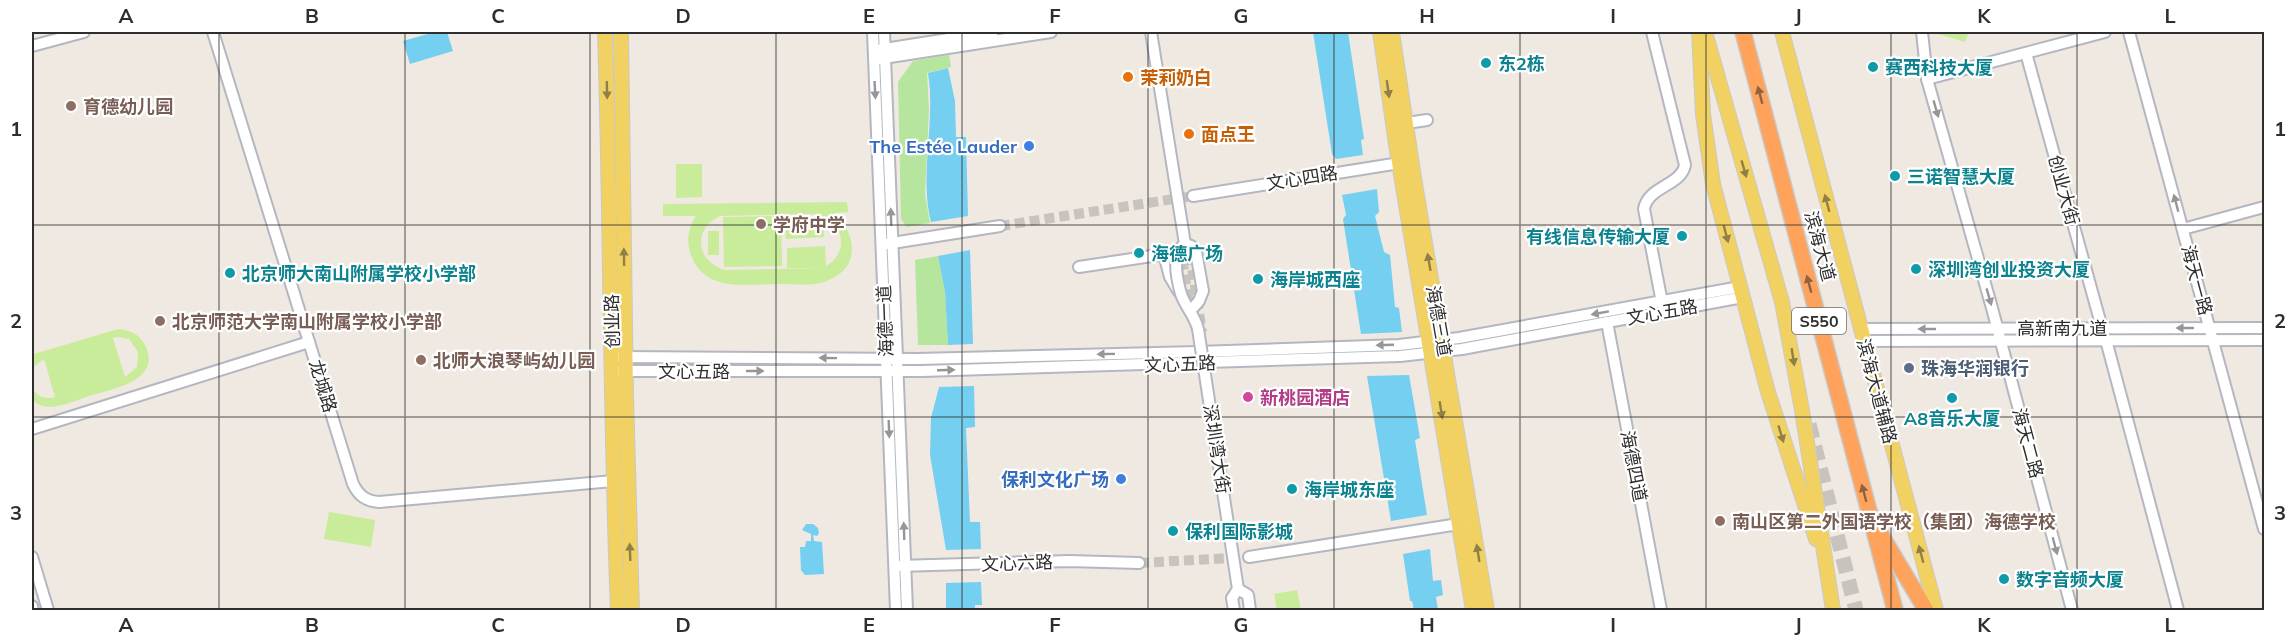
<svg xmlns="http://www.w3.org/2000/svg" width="2296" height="642" viewBox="0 0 2296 642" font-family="Mulish,'Noto Sans SC',sans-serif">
<rect width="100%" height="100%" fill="#efe9e1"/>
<!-- green -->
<g fill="#b6e59e">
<polygon points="949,55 951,67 927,73 929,110 925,194 930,223 907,227 901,219 898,82 913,61"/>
<polygon points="938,256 945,292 948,345 918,345 915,260"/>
</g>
<!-- pitch -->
<g fill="#c9ec9a" fill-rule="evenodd">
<polygon points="1939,32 1969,32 1965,42 1938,34"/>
<polygon points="676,164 702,164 702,197 676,198"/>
<path d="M847,202l1,10 -13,1c21,20 26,54 -6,67 -14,7 -34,4 -50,4 -31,0 -75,9 -88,-29 -5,-14 -3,-27 5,-39h-33v-12zM817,214c26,6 34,38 9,52l-1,-20 -38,2v20h36l-98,2c-29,-8 -33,-41 -5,-54z"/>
<polygon points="781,216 782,266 724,267 723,217"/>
<polygon points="823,217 824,237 786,239 785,218"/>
<rect x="708" y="231" width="11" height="24"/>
<path d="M118,329c12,1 21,5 27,16 18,36 -33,44 -56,51 -12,4 -27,11 -40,11 -7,0 -12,-3 -17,-7v-12c5,8 13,12 23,9l-11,-38 -12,9v-12l2,-2zM118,337l11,2 9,13 -1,15 -12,10 -12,-39z"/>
<polygon points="329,512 375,520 371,547 324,539"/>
<polygon points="1297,590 1301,610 1277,610 1274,594"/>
</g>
<!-- water -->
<g fill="#75cff0">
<polygon points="435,32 447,32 453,51 410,64 403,41"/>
<polygon points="1313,32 1348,32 1364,139 1361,140 1363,155 1336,159 1332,154"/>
<path d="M948,68l7,33 1,36h10l2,79 -37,6c-12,-49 5,-99 -3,-149z"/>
<polygon points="1377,189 1379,212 1375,216 1384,252 1390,255 1395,307 1399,308 1402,332 1361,334 1343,219 1346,215 1342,195"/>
<polygon points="970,250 973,344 948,345 945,292 938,256"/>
<polygon points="1409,375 1420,438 1415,440 1427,515 1391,521 1367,376"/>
<polygon points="974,386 975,427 966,428 970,522 980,522 981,549 946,550 930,455 931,418 939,387"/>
<polygon points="806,524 813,524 818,528 819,533 817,536 813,535 814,541 822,542 824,574 805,575 801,570 800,547 805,547 806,541 811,541 811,534 802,530"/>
<polygon points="1430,549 1433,581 1441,580 1443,595 1436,597 1438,610 1414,610 1412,601 1410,601 1403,554"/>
<polygon points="981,582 982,605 975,605 975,610 946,610 946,583"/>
</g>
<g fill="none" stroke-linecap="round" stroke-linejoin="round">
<!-- minor-tunnel -->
<g stroke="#c8c4bd" stroke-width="10" stroke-dasharray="10 5" stroke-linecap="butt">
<polyline points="1000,226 1193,196"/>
<polyline points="1188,240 1202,332"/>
<polyline points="1180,245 1190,310"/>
<polyline points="1139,563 1249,557"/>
</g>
<!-- highway-tunnel -->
<polyline stroke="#c8c4bd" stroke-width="15" stroke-dasharray="15 8" stroke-linecap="butt" points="1809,424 1856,610"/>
<!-- minor casing -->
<g stroke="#b4b7c1" stroke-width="14">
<g id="minor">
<path d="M213,32l140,452c6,12 13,17 26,18l234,-21"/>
<polyline points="873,32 896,610"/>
<polyline points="884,32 907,610"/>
<path d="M1652,32l33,133c-4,21 -37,21 -41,44l19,99"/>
<polyline points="1922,32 1927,79 1992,308 2072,610"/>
<polyline points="2129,32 2264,529"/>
<polyline points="32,46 84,32"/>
<polyline points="878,50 993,32"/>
<polyline points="2026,53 2102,328"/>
<polyline points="877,59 1051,32"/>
<polyline points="1927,79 2105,32"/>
<polyline points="1407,123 1427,120"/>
<polyline points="1193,196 1406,162"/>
<polyline points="2183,229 2264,207"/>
<polyline points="886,244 1000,226"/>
<polyline points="1164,254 1170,277 1179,292"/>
<polyline points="1079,267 1178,252"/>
<polyline points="1607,322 1661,610"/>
<polyline points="1860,329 2264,328"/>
<polyline points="2106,340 2178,610"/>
<polyline points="1863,341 2264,340"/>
<polyline points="621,357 918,359 1197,352 1399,345 1459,338 1740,287"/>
<polyline points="620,371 922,371 1400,356 1462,349 1743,297"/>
<polyline points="32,429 309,342"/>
<polyline points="32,557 48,610"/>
<polyline points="1249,557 1465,523"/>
<polyline points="898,566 1069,561 1139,563"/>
<polyline points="32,606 33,610"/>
</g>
</g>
<!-- major casing -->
<g stroke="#c9c9c9" stroke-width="16">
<g id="major">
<path d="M605,32c6,192 5,386 13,578"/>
<polyline points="621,32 626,396 632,610"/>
<polyline points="1380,32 1396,144 1473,610"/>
<polyline points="1392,32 1414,178 1487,610"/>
<polyline points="1699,32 1703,114 1713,184 1768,392 1816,539"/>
<polyline points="1705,32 1782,302 1802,410 1833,610"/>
<polyline points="1782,32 1936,610"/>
</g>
</g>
<!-- highway casing -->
<g stroke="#c9c9c9" stroke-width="18">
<g id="highway">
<polyline points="1743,32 1895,610"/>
<polyline points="1880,533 1926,610"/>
</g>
</g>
<!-- minor -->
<use href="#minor" stroke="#fff" stroke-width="10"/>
<!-- major -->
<use href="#major" stroke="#f2d163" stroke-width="14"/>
<!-- highway -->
<use href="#highway" stroke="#ffa35c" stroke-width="15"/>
<!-- minor-bridge casing -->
<g stroke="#b4b7c1" stroke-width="14" stroke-linecap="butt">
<g id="minor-bridge">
<path d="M1151,32l34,212c-14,9 -8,36 -4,50 4,12 14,22 17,35l40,260 -6,9 2,12"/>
<polyline points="1185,244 1191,246 1196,252 1203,291 1199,301 1191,310"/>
<polyline points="1238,589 1248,595 1250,610"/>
</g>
</g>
<!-- minor-bridge -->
<use href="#minor-bridge" stroke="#fff" stroke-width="10"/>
</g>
<!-- one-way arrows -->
<defs><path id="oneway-solid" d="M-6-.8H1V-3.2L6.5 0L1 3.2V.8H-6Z" transform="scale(1.5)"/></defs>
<g fill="#908048">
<use href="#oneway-solid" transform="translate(1388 89) rotate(82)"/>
<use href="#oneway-solid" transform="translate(607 90) rotate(89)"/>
<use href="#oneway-solid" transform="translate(1744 169) rotate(74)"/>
<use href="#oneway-solid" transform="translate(1827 203) rotate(-105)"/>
<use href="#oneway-solid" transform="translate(1726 234) rotate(75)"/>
<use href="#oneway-solid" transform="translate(624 257) rotate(-91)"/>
<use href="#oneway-solid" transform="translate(1429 262) rotate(-100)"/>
<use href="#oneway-solid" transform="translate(1793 357) rotate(81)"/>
<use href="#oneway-solid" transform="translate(1441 410) rotate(81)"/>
<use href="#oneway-solid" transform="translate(1781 434) rotate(73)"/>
<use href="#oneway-solid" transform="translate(630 552) rotate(-92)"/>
<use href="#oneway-solid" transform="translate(1478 553) rotate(-99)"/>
<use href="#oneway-solid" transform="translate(1921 554) rotate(-105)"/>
</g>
<g fill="#969696">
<use href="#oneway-solid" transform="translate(875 90) rotate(87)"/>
<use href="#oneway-solid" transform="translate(1936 109) rotate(74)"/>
<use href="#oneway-solid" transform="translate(2176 203) rotate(-105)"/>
<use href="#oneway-solid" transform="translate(891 217) rotate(-92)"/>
<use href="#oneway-solid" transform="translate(1989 297) rotate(74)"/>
<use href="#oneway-solid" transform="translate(1600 313) rotate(170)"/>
<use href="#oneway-solid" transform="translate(2185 328) rotate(180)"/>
<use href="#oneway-solid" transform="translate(1927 329) rotate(180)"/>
<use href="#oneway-solid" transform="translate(1385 345) rotate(178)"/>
<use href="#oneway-solid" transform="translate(1106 354) rotate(179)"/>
<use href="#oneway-solid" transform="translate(828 358) rotate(-179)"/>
<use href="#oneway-solid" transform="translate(946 370) rotate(-2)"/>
<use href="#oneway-solid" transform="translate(755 371)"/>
<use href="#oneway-solid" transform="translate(889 429) rotate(88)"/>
<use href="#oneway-solid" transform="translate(904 531) rotate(-92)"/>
<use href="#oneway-solid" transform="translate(2055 546) rotate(75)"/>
</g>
<g fill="#8c6343">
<use href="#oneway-solid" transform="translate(1760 95) rotate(-105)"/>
<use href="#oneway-solid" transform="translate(1809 284) rotate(-105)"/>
<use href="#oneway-solid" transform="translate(1864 493) rotate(-105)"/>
</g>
<!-- grid -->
<path fill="none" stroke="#2e2e2e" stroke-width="1.5" stroke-opacity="0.55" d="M219,32v578M405,32v578M590,32v578M776,32v578M962,32v578M1148,32v578M1334,32v578M1520,32v578M1706,32v578M1891,32v578M2077,32v578M32,225h2232M32,417h2232"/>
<!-- markers -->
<g fill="#0f9aa8" stroke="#fff" stroke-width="2">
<circle cx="1486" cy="63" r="6"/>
<circle cx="1873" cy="67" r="6"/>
<circle cx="1895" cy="176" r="6"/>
<circle cx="1682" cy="236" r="6"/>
<circle cx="1139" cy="253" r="6"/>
<circle cx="1916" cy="269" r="6"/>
<circle cx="230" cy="273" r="6"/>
<circle cx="1258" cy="279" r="6"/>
<circle cx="1952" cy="398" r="6"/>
<circle cx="1292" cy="489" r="6"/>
<circle cx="1173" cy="531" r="6"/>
<circle cx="2004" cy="579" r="6"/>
</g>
<g fill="#e8710a" stroke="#fff" stroke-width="2">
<circle cx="1128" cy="77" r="6"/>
<circle cx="1189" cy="134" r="6"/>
</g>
<g fill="#8d6e63" stroke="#fff" stroke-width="2">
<circle cx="71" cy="106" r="6"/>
<circle cx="761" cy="224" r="6"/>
<circle cx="160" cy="321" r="6"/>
<circle cx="421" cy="360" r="6"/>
<circle cx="1720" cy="521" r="6"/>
</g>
<g fill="#3f7fe0" stroke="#fff" stroke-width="2">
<circle cx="1029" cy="146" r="6"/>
<circle cx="1121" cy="479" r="6"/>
</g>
<circle fill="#5c6f8a" stroke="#fff" stroke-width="2" cx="1909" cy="368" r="6"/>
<circle fill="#d1479c" stroke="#fff" stroke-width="2" cx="1248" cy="397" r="6"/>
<g text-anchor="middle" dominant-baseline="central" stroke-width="4.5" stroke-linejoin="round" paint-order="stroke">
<!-- shield labels -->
<rect fill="#fff" stroke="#6d6d6d" stroke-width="1.5" x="1792" y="308" width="54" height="26" rx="4.5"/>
<g font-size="16" font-weight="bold" fill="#2e2e2e">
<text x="1819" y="321">S550</text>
</g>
<!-- culture labels -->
<g font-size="18" font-weight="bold" fill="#0d838f" stroke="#fff" text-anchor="start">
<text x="1498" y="63">东2栋</text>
<text x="1885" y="67">赛西科技大厦</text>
<text x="1907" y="176">三诺智慧大厦</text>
<text x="1670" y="236" text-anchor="end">有线信息传输大厦</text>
<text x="1151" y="253">海德广场</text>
<text x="1928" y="269">深圳湾创业投资大厦</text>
<text x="242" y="273">北京师大南山附属学校小学部</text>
<text x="1270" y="279">海岸城西座</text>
<text x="1952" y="418" text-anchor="middle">A8音乐大厦</text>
<text x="1304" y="489">海岸城东座</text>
<text x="1185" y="531">保利国际影城</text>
<text x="2016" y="579">数字音频大厦</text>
</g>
<!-- food labels -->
<g font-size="18" font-weight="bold" fill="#c56008" stroke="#fff" text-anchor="start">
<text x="1140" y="77">茉莉奶白</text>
<text x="1201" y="134">面点王</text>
</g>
<!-- education labels -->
<g font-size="18" font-weight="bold" fill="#785e54" stroke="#fff" text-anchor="start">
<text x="83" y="106">育德幼儿园</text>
<text x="773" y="224">学府中学</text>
<text x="172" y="321">北京师范大学南山附属学校小学部</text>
<text x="433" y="360">北师大浪琴屿幼儿园</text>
<text x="1732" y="521">南山区第二外国语学校（集团）海德学校</text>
</g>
<!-- shop labels -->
<g font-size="18" font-weight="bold" fill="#366cbe" stroke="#fff" text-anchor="end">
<text x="1017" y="146">The Estée Lauder</text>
<text x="1109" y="479">保利文化广场</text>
</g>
<!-- street labels -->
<g font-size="18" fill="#2e2e2e" stroke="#fff">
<text transform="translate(1302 178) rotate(-9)">文心四路</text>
<text transform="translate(2064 190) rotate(75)">创业大街</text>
<text transform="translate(1820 246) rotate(75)">滨海大道</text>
<text transform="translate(2197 280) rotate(75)">海天一路</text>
<text transform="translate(1662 312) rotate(-10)">文心五路</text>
<text transform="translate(612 321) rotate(-91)">创业路</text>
<text transform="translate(885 321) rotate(-92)">海德一道</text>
<text transform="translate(1439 321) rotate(80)">海德三道</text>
<text x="2062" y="328">高新南九道</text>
<text transform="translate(1180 364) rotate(-2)">文心五路</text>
<text x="694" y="371">文心五路</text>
<text transform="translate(323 386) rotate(73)">龙城路</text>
<text transform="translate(1877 391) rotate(75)">滨海大道辅路</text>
<text transform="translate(2028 443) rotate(75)">海天二路</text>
<text transform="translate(1217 449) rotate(81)">深圳湾大街</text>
<text transform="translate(1634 466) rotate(79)">海德四道</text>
<text transform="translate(1017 563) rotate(-2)">文心六路</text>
</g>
<!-- service labels -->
<g font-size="18" font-weight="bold" fill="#4e5e75" stroke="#fff" text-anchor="start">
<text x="1921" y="368">珠海华润银行</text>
</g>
<!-- hotel labels -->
<g font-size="18" font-weight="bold" fill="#b23c85" stroke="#fff" text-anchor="start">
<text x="1260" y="397">新桃园酒店</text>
</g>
</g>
<!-- border -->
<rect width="2296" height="642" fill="none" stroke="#ffffff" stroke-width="66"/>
<rect x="33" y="33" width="2230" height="576" fill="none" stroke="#2e2e2e" stroke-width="2"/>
<g font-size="20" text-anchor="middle" font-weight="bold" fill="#2e2e2e">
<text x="126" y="23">A</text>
<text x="312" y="23">B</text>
<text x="498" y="23">C</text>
<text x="683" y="23">D</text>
<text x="869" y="23">E</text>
<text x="1055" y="23">F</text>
<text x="1241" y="23">G</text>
<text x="1427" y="23">H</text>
<text x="1613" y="23">I</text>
<text x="1798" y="23">J</text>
<text x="1984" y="23">K</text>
<text x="2170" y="23">L</text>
<text x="16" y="136">1</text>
<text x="2280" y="136">1</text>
<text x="16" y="328">2</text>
<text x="2280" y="328">2</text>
<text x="16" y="520">3</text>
<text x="2280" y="520">3</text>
<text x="126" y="632">A</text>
<text x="312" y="632">B</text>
<text x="498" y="632">C</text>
<text x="683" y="632">D</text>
<text x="869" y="632">E</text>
<text x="1055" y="632">F</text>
<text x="1241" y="632">G</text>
<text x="1427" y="632">H</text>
<text x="1613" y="632">I</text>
<text x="1798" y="632">J</text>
<text x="1984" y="632">K</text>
<text x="2170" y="632">L</text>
</g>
</svg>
